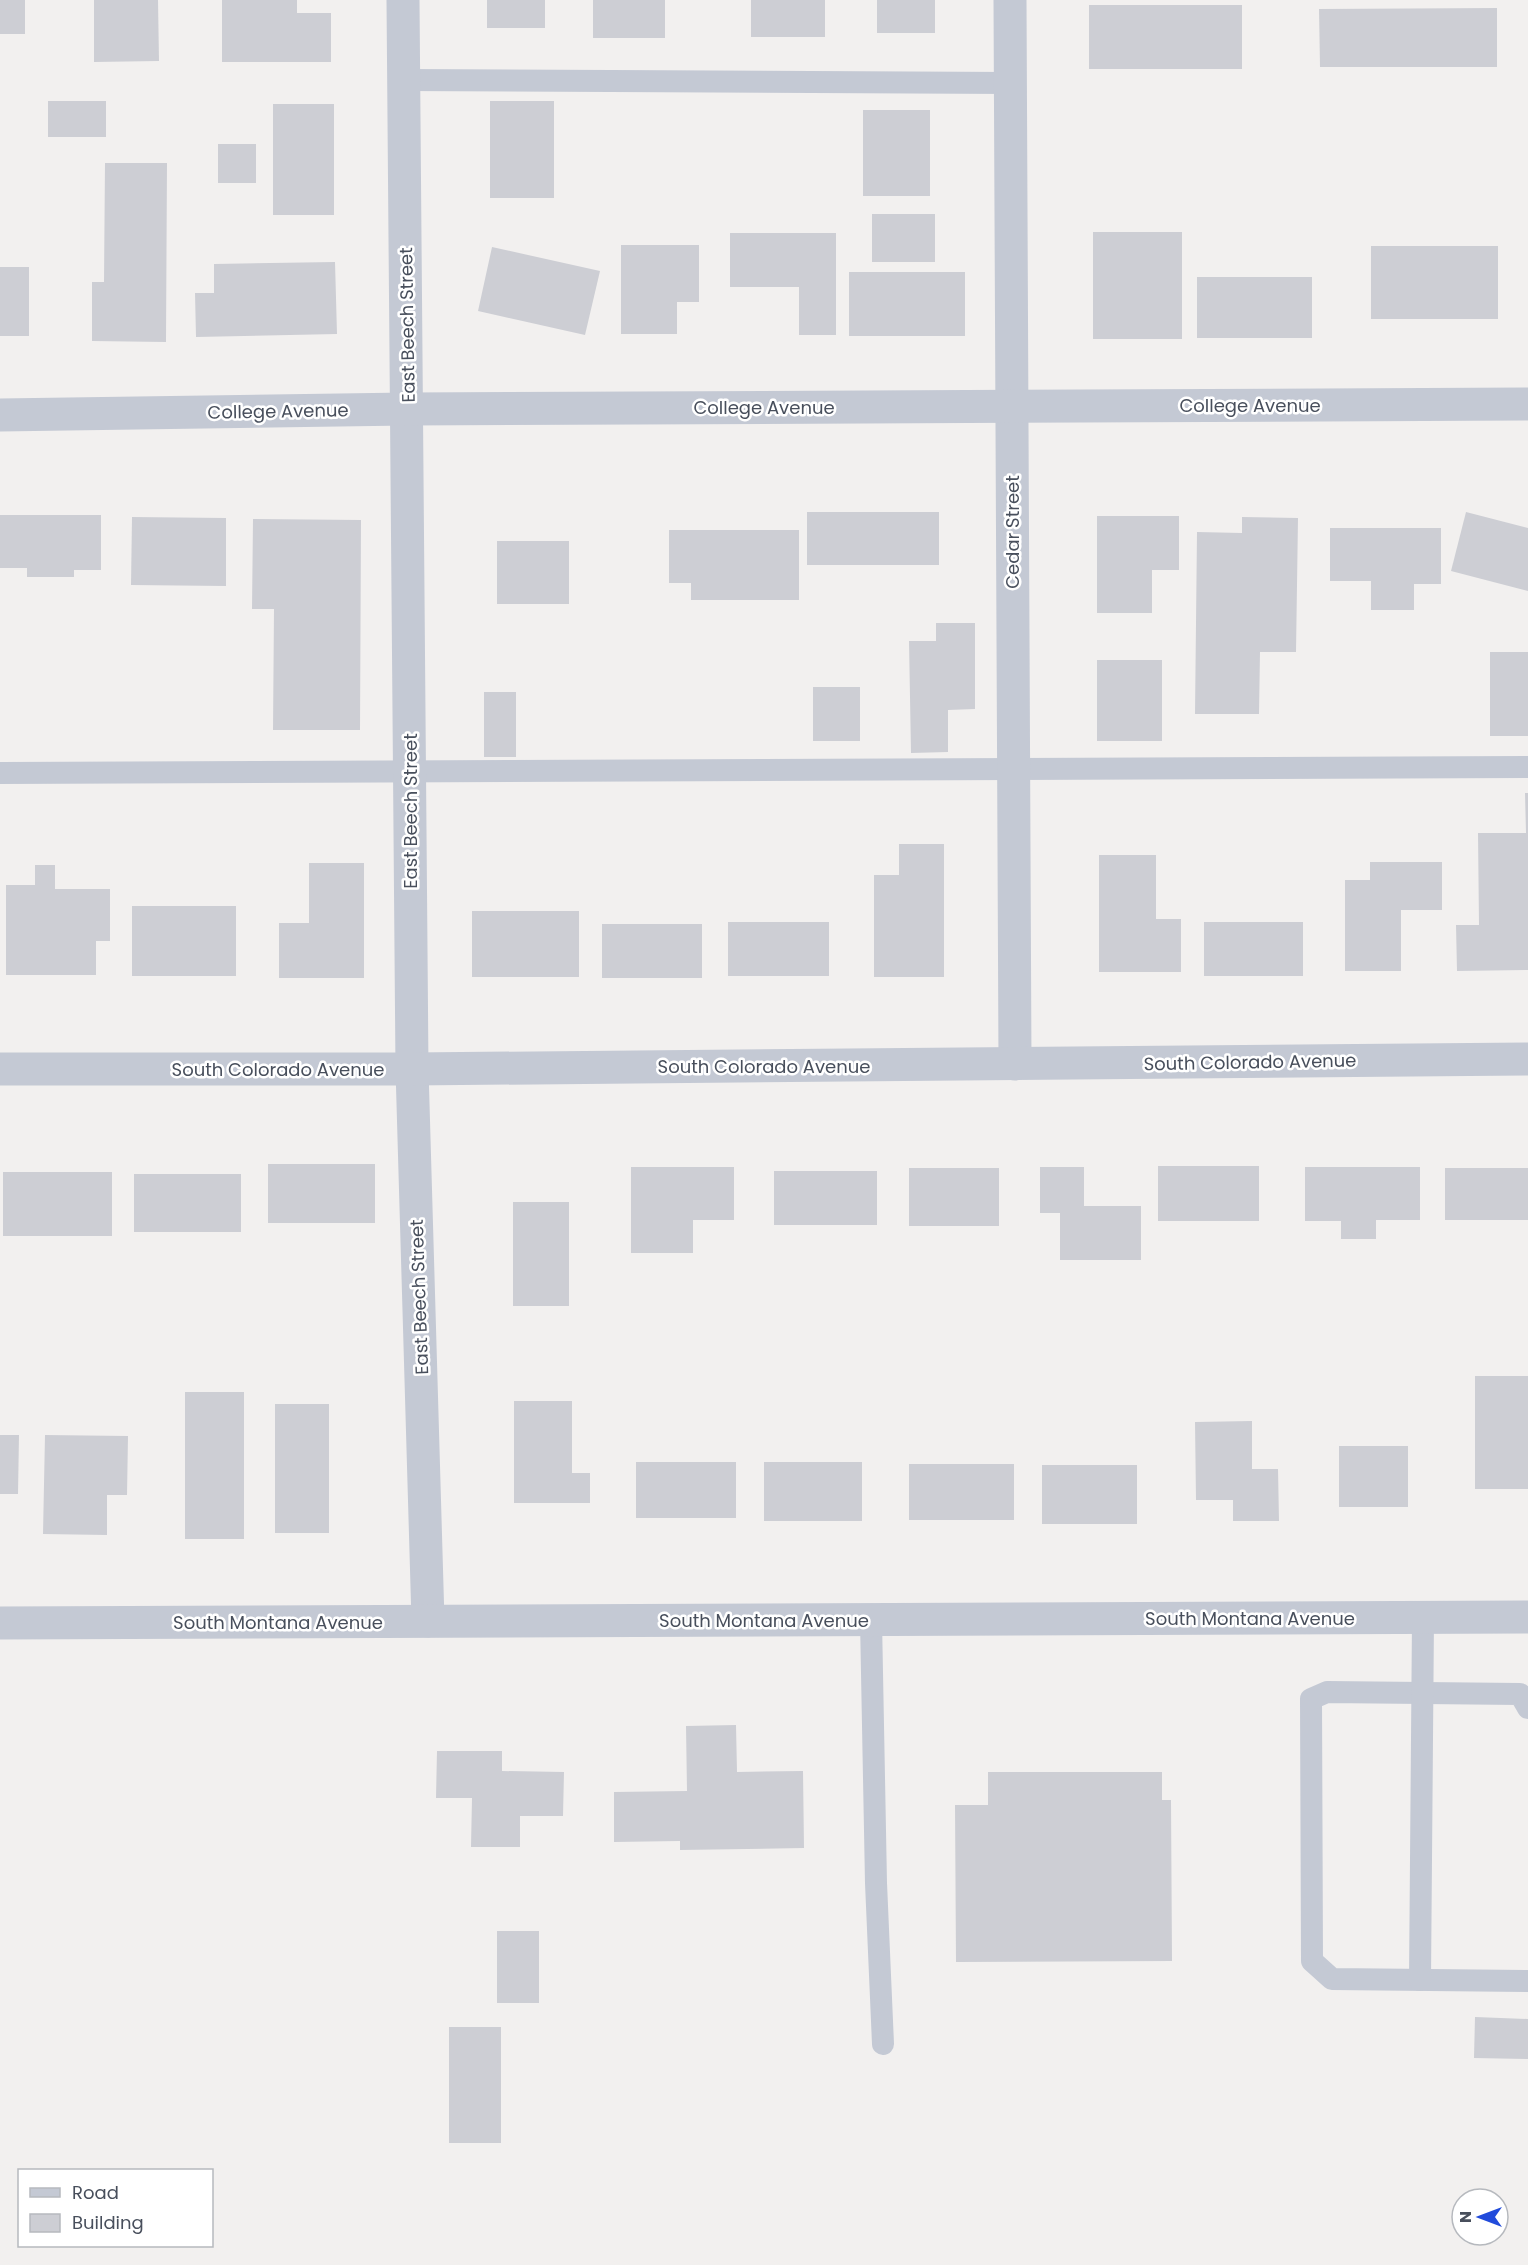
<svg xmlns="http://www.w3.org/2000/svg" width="1528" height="2265" viewBox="0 0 1528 2265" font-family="Poppins,sans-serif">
<rect width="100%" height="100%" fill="#f2f0ef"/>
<!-- building -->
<g fill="#cdced4">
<rect x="0" y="0" width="25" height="34"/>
<polygon points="94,0 158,0 159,61 94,62"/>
<polygon points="222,0 297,0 297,13 331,13 331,62 222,62"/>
<rect x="487" y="0" width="58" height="28"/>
<rect x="593" y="0" width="72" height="38"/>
<rect x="751" y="0" width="74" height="37"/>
<rect x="877" y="0" width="58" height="33"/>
<rect x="1089" y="5" width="153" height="64"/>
<polygon points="1497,8 1497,67 1320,67 1319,9"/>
<rect x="48" y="101" width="58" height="36"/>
<rect x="490" y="101" width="64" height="97"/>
<rect x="273" y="104" width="61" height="111"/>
<rect x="863" y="110" width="67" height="86"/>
<rect x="218" y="144" width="38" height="39"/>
<polygon points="105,163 167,163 166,342 92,341 92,282 104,282"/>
<rect x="872" y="214" width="63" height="48"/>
<rect x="1093" y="232" width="89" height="107"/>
<polygon points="730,233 836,233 836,335 799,335 799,287 730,287"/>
<polygon points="621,245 699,245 699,302 677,302 677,334 621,334"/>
<rect x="1371" y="246" width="127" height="73"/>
<polygon points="492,247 600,271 585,335 478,311"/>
<polygon points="335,262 337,334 196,337 195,293 214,293 214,264"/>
<rect x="0" y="267" width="29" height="69"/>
<rect x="849" y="272" width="116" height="64"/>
<rect x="1197" y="277" width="115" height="61"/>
<rect x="807" y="512" width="132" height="53"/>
<polygon points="1466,512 1528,528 1528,591 1451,571"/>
<polygon points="0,515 101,515 101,570 74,570 74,577 27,577 27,568 0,568"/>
<polygon points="1097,516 1179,516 1179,570 1152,570 1152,613 1097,613"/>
<polygon points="132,517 226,518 226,586 131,585"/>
<polygon points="1242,517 1298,518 1296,652 1260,652 1259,714 1195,714 1197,532 1242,533"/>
<polygon points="253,519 361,520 360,730 273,730 274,609 252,609"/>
<polygon points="1330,528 1441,528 1441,584 1414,584 1414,610 1371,610 1371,581 1330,581"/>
<polygon points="669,530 799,530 799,600 691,600 691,583 669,583"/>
<rect x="497" y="541" width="72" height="63"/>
<polygon points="936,623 975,623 975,709 948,710 948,752 911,753 909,641 936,641"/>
<rect x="1490" y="652" width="38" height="84"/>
<rect x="1097" y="660" width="65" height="81"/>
<rect x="813" y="687" width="47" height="54"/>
<rect x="484" y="692" width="32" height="65"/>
<polygon points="1525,793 1528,793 1528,970 1457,971 1456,925 1479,925 1478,833 1526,833"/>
<polygon points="899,844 944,844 944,977 874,977 874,875 899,875"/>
<polygon points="1099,855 1156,855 1156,919 1181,919 1181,972 1099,972"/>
<polygon points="1370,862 1442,862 1442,910 1401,910 1401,971 1345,971 1345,880 1370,880"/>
<polygon points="309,863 364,863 364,978 279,978 279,923 309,923"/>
<polygon points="35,865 55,865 55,889 110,889 110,941 96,941 96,975 6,975 6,885 35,885"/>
<rect x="132" y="906" width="104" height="70"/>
<rect x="472" y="911" width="107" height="66"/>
<rect x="728" y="922" width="101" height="54"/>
<rect x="1204" y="922" width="99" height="54"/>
<rect x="602" y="924" width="100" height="54"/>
<rect x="268" y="1164" width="107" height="59"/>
<rect x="1158" y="1166" width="101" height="55"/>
<polygon points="631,1167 734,1167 734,1220 693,1220 693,1253 631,1253"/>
<polygon points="1040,1167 1084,1167 1084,1206 1141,1206 1141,1260 1060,1260 1060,1213 1040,1213"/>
<polygon points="1305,1167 1420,1167 1420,1220 1376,1220 1376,1239 1341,1239 1341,1221 1305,1221"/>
<rect x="909" y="1168" width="90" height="58"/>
<rect x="1445" y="1168" width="83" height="52"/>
<rect x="774" y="1171" width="103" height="54"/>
<rect x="3" y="1172" width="109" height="64"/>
<rect x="134" y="1174" width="107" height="58"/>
<rect x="513" y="1202" width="56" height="104"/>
<rect x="1475" y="1376" width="53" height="113"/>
<rect x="185" y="1392" width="59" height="147"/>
<polygon points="514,1401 572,1401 572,1473 590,1473 590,1503 514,1503"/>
<rect x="275" y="1404" width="54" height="129"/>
<polygon points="1252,1421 1252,1469 1278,1469 1279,1521 1233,1521 1233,1500 1196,1500 1195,1422"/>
<polygon points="0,1435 19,1435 18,1494 0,1494"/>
<polygon points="45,1435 128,1436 127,1495 107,1495 107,1535 43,1534"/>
<rect x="1339" y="1446" width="69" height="61"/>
<rect x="636" y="1462" width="100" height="56"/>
<rect x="764" y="1462" width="98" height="59"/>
<rect x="909" y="1464" width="105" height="56"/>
<rect x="1042" y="1465" width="95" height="59"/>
<polygon points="736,1725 737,1772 803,1771 804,1848 680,1850 680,1841 614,1842 614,1792 687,1791 686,1726"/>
<polygon points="437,1751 502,1751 502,1771 564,1772 563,1816 520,1816 520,1847 471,1847 472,1798 436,1798"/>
<polygon points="988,1772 1162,1772 1162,1800 1171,1800 1172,1961 956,1962 955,1805 988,1805"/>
<rect x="497" y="1931" width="42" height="72"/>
<polygon points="1475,2017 1528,2019 1528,2059 1474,2058"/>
<rect x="449" y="2027" width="52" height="116"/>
</g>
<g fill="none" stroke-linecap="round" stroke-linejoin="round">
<!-- service -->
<g stroke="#c4c9d4" stroke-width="22">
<polyline points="404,80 1010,83"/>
<polyline points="0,773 1528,767"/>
<polyline points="871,1620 876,1883 883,2044"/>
<polyline points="1528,1708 1520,1694 1327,1692 1311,1699 1312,1961 1332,1979 1528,1981"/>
<polyline points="1420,1980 1423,1618"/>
</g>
<!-- minor -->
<g stroke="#c4c9d4" stroke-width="33">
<polyline points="403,0 412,1069 428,1621"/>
<polyline points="1010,0 1015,1064"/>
<polyline points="0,415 407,409 1528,404"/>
<polyline points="0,1069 412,1069 1528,1059"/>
</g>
<!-- tertiary -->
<polyline stroke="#c4c9d4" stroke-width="33" points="0,1623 1528,1617"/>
</g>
<g text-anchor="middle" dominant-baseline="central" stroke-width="5" stroke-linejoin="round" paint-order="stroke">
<!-- street labels -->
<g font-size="18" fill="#484f5c" stroke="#fff">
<text transform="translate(407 325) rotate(-91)">East Beech Street</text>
<text x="1250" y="405">College Avenue</text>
<text x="764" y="407">College Avenue</text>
<text transform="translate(278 411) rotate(-1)">College Avenue</text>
<text transform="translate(1012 532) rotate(-90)">Cedar Street</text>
<text transform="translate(410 811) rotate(-90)">East Beech Street</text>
<text transform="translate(1250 1062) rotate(-1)">South Colorado Avenue</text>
<text x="764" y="1066">South Colorado Avenue</text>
<text x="278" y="1069">South Colorado Avenue</text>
<text transform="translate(419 1297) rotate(-92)">East Beech Street</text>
<text x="1250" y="1618">South Montana Avenue</text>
<text x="764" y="1620">South Montana Avenue</text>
<text x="278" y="1622">South Montana Avenue</text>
</g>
</g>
<!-- legend -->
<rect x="18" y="2169" width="195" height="78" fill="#ffffff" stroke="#b6b9be" stroke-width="1.5"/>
<rect x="30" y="2188" width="30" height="9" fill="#c4c9d4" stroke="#b6b9be" stroke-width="1.5"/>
<text x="72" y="2199" font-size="18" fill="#484f5c">Road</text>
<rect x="30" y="2214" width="30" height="18" fill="#cdced4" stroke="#b6b9be" stroke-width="1.5"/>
<text x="72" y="2229" font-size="18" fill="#484f5c">Building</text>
<!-- north arrow -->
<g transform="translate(1480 2217) rotate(270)"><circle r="28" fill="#ffffff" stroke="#b6b9be" stroke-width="1.5"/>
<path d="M0-4.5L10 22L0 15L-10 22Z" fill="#214bdb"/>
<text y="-9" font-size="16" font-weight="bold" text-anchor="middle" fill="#484f5c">N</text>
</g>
</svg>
